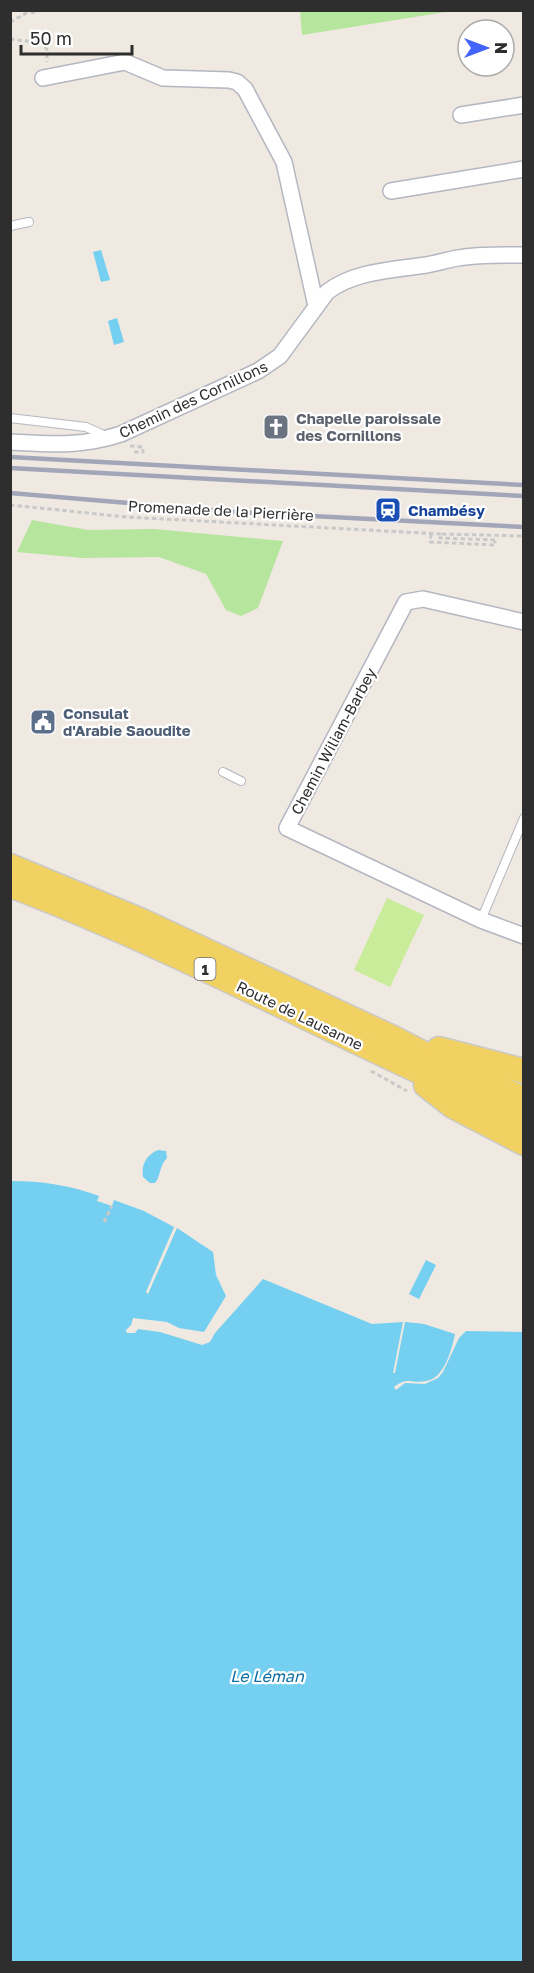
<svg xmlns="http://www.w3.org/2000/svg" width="534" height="1973" viewBox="0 0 534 1973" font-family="'Golos Text',sans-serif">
<rect width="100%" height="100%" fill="#efe9e1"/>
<!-- green -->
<g fill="#b6e59e">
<polygon points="300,10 452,10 452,11 302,35"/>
<polygon points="32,520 88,530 154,529 283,541 258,608 241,616 226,610 206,574 159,557 83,558 17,552"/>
</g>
<!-- pitch -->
<polygon fill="#c9ec9a" points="387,898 424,915 390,987 354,970"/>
<!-- water -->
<g fill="#75cff0">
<polygon points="101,250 110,280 101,282 93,252"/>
<polygon points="117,318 124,342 114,345 108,321"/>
<path d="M158,1150l8,1 1,7c-8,8 -6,18 -12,25h-5l-7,-6c-2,-12 3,-22 15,-27z"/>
<path d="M11,1181c30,0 59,4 88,15l-2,5 15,5 2,-6 30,11 30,16 -28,65 2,2 29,-66 36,24 3,23 10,21 -22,36 -25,-4 -12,-6 -34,-4 -2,7 -5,5 1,3h8l3,-4 22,3 42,13 8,-3 5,-9 48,-54 109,45 31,-2 -10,51h2l10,-51 19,2 31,10c-3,15 -11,45 -29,47 -15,3 -18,-5 -32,6l2,3 9,-7 20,1 13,-6 5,-6 16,-34 7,-7 57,1v630h-512z"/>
<polygon points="426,1260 436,1265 419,1299 409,1294"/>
</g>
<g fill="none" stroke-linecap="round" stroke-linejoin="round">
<!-- lane casing -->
<g stroke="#b4b7c1" stroke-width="10">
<g id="lane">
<polyline points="10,226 29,222"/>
<polyline points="10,418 86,427 108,437"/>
<polyline points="223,772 241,781"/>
<polyline points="481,920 524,818"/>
</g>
</g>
<!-- street casing -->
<g stroke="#b4b7c1" stroke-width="18">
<g id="street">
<polyline points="43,78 125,62 163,78 229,80 237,82 245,89 284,162 316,306"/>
<polyline points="461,115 524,105"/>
<polyline points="391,191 524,169"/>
<path d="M10,442c40,2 72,5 111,-8l137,-63 22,-15 47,-64c27,-21 66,-22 99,-27 11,-2 21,-5 32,-7 21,-4 44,-3 66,-3"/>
<polyline points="524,622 423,599 406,602 287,828 481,920 524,936"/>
</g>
</g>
<!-- primary casing -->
<g stroke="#c9c9c9" stroke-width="27">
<g id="primary">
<polyline points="10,866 142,921 393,1038 424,1054 524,1099"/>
<path d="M10,885c176,67 341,159 514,234"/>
<polyline points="439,1049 524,1071"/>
<polyline points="426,1085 453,1106 524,1143"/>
</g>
</g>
<!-- path -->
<g stroke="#c9c9c9" stroke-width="3" stroke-dasharray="4.5 3" stroke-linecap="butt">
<polyline points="31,13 42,10"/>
<polyline points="10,22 32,10"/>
<polyline points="10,39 43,43 47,50 47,62"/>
<polyline points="130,446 143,447 143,452 131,452"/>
<polyline points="10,505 127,517 441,534"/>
<polyline points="431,534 430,542 495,545 495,541"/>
<polyline points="495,540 440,538 441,534 524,536"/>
<polyline points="371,1071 407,1091"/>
<polyline points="104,1222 112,1206"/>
</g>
<!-- lane -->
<use href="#lane" stroke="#fff" stroke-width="8"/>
<!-- street -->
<use href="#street" stroke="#fff" stroke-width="15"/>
<!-- primary -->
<use href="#primary" stroke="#f2d163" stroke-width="24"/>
<!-- rail -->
<g stroke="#a3a6b8" stroke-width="4.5">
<polyline points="10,457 524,485"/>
<polyline points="10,468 524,496"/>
<polyline points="10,493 235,512 524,527"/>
</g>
</g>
<!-- icons -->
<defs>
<g id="church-square" transform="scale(1.35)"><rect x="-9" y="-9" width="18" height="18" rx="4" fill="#6b7280" stroke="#fff"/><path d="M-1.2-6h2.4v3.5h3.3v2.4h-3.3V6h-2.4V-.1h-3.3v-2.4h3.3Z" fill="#fff"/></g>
<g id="station-square" transform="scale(1.35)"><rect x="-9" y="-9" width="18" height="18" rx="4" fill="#1a4fb4" stroke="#fff"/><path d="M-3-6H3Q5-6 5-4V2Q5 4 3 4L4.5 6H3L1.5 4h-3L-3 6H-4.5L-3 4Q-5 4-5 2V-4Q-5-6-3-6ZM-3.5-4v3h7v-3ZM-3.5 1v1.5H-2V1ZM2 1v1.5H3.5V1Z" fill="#fff"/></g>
<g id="civic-square" transform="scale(1.35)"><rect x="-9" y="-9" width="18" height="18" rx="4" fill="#5c6f8a" stroke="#fff"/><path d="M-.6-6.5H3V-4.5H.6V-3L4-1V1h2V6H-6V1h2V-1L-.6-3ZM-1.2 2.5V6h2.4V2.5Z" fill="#fff"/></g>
</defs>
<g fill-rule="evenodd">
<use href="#church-square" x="276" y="427"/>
<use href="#station-square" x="388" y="510"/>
<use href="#civic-square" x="43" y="722"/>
</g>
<g text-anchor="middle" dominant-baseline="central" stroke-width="4.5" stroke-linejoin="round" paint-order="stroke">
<!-- shield labels -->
<rect fill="#fff" stroke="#6d6d6d" stroke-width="1.5" x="194.5" y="958" width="21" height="22" rx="4.5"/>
<g font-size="14" font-weight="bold" fill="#2e2e2e">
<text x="205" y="969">1</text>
</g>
<!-- street labels -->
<g font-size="15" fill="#2e2e2e" stroke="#fff">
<text transform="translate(193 399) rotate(-25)">Chemin des Cornillons</text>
<text transform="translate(221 510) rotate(3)">Promenade de la Pierrière</text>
<text transform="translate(333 741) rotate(-62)">Chemin Wiliam-Barbey</text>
<text transform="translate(300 1015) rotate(26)">Route de Lausanne</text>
</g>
<!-- worship labels -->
<g font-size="15" font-weight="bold" fill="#5b616d" stroke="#fff" text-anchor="start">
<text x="296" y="418">Chapelle paroissale<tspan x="296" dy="17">des Cornillons</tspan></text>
</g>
<!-- transit labels -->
<g font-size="15" font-weight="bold" fill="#164399" stroke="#fff" text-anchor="start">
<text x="408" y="510">Chambésy</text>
</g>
<!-- service labels -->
<g font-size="15" font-weight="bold" fill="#4e5e75" stroke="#fff" text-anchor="start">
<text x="63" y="713">Consulat<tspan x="63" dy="17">d'Arabie Saoudite</tspan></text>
</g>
<!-- water labels -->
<g font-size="16" font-style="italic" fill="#0d6fa3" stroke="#fff">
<text x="267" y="1676">Le Léman</text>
</g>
</g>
<!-- border -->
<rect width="534" height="1973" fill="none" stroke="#2e2e2e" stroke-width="24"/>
<!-- north arrow -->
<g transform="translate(486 48) rotate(90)"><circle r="28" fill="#ffffff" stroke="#ababab" stroke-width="1.5"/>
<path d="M0-4.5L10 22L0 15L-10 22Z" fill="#4264fb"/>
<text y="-9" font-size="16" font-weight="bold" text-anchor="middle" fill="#2e2e2e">N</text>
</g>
<!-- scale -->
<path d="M21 45v9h111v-9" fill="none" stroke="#2e2e2e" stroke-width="3"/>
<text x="30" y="45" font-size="18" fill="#2e2e2e" stroke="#ffffff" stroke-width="4.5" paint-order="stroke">50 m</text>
</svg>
